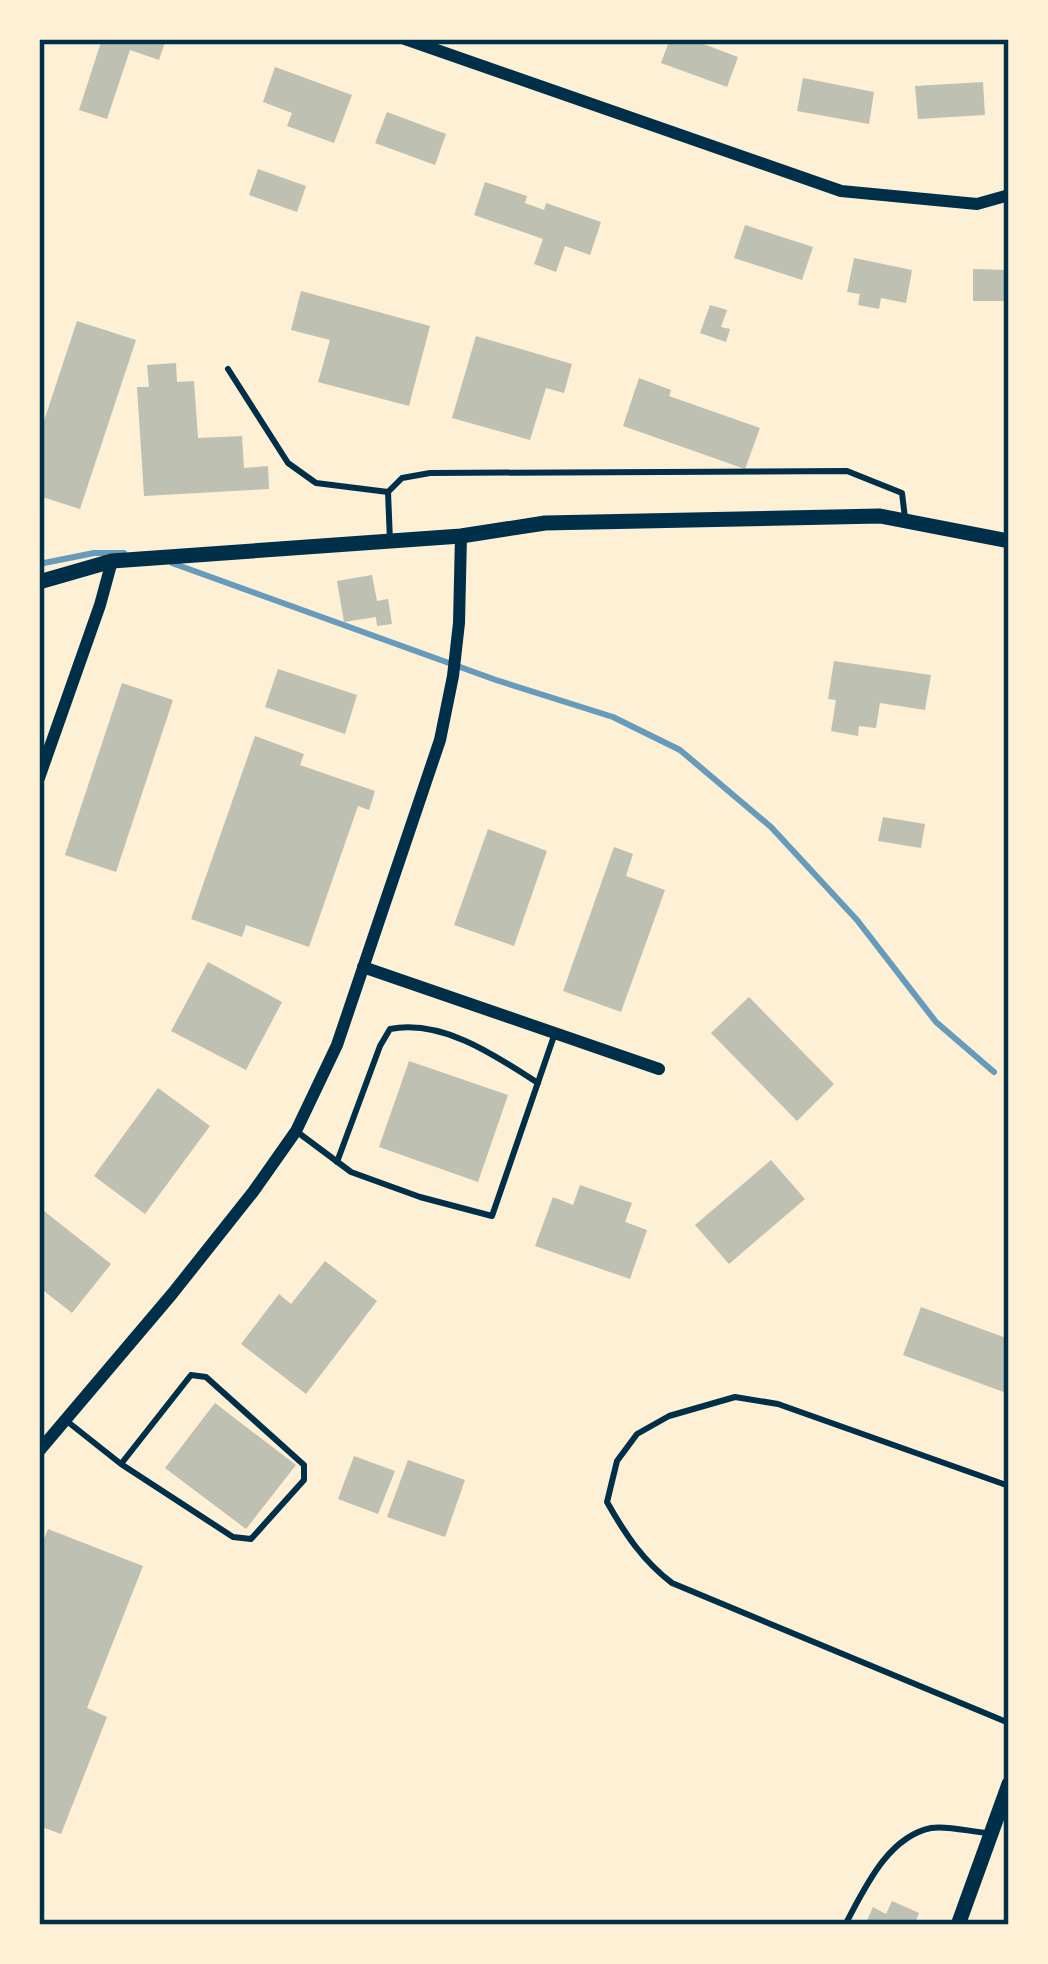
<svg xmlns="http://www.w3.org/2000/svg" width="1048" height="1964" viewBox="0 0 1048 1964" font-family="'Work Sans',sans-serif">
<rect width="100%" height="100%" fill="#fdf0d5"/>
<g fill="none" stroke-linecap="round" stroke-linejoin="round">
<!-- stream -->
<g stroke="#669bbc" stroke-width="6">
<polyline points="172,563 496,680 613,717 680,750 771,827 857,920 936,1022 994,1072"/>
<polyline points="39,564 94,553 124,553"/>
</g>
</g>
<!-- building -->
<g fill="#bec0b2">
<polygon points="102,39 166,39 159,60 130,50 107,119 79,110"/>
<polygon points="670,39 690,39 738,57 727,87 661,63"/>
<polygon points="275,67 352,95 334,143 287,126 292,113 263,102"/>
<polygon points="803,78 874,92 869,124 797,111"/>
<polygon points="983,82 985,115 918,119 915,86"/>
<polygon points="387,112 446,134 435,165 375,143"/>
<polygon points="258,169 306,186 297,212 249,195"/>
<polygon points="485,182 527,196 525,203 544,210 546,203 601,222 590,255 565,246 556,272 534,264 543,239 474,215"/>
<polygon points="745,225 813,247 802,280 734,258"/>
<polygon points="854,258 912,270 906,303 881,298 879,309 858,305 860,294 847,292"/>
<polygon points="973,269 1009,270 1009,301 973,301"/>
<polygon points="301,291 430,326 409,406 318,382 330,340 291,330"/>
<polygon points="710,305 727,310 721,327 730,329 726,342 700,333"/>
<polygon points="77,321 136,340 80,509 39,496 39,436"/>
<polygon points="476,336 572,364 564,393 546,388 530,440 452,418"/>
<polygon points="176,363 177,382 194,381 198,438 242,436 244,468 268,466 269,489 144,496 137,387 149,387 147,365"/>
<polygon points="639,378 671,390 669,396 760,428 745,469 623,426"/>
<polygon points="372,575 377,601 388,599 392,624 377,626 376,617 344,622 337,581"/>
<polygon points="834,661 931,675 925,710 880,703 876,728 859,726 858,736 831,731 836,700 828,699"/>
<polygon points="278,669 357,695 345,734 265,707"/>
<polygon points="122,683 173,700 116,872 65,855"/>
<polygon points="255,736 304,754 300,765 375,791 369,810 358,806 309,947 246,925 242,937 191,919"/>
<polygon points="883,817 925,824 921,848 878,841"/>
<polygon points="488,829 547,851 514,946 454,925"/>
<polygon points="614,847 633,854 626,876 665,890 621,1012 563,991"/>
<polygon points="208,962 282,1002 246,1070 171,1031"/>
<polygon points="749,997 834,1084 797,1121 711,1033"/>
<polygon points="409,1061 508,1095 478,1182 379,1147"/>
<polygon points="158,1088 210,1126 145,1214 94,1176"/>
<polygon points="771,1160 805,1199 729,1264 695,1225"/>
<polygon points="580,1185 632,1203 625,1222 647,1230 630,1279 535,1246 553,1197 573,1205"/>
<polygon points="39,1207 111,1264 72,1313 39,1287"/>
<polygon points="325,1261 377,1301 306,1394 241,1344 279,1294 291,1304"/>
<polygon points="921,1307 1009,1339 1009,1394 903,1355"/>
<polygon points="215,1403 296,1465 246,1529 165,1468"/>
<polygon points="354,1456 395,1471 378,1514 338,1499"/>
<polygon points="408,1460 465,1480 445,1537 387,1517"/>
<polygon points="48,1529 143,1566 87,1708 107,1717 61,1834 39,1826 39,1552"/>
<polygon points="892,1901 919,1913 914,1925 865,1925 873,1907 886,1914"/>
</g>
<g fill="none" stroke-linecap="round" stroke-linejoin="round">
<!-- service -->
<g stroke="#003049" stroke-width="6">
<polyline points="228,369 288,463 316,483 388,492"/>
<polyline points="390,541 388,492 402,478 430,473 847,471 902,493 905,518"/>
<polyline points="296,1131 351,1172 420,1197 492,1216 555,1033"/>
<path d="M337,1162l43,-116 10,-17c53,-10 106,27 148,54"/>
<polyline points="68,1422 121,1464 233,1537 251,1539 304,1480 304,1465 206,1377 191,1375 121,1464"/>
<path d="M1009,1486l-231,-82 -43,-7 -66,19 -32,18 -20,27 -10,41c18,32 36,59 65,81l337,140"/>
<path d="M845,1925c19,-35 42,-88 86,-97 16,-3 40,4 57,5"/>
</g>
<!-- minor -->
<g stroke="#003049" stroke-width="12">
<polyline points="405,39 841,191 977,204 1009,195"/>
<polyline points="39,778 100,605 112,561"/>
<polyline points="363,967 659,1069"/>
<polyline points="39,1451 172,1294 253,1192 296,1131 337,1045 440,740 453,676 459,623 461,536"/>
</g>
<!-- tertiary -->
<g stroke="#003049" stroke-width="15">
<polyline points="39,582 112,561 461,536 545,523 880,516 1009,541"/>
<polyline points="958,1925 1009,1784"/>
</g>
</g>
<!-- border -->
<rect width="1048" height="1964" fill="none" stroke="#fdf0d5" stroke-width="84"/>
<rect x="42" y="42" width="964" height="1880" fill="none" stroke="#003049" stroke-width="4.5"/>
</svg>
